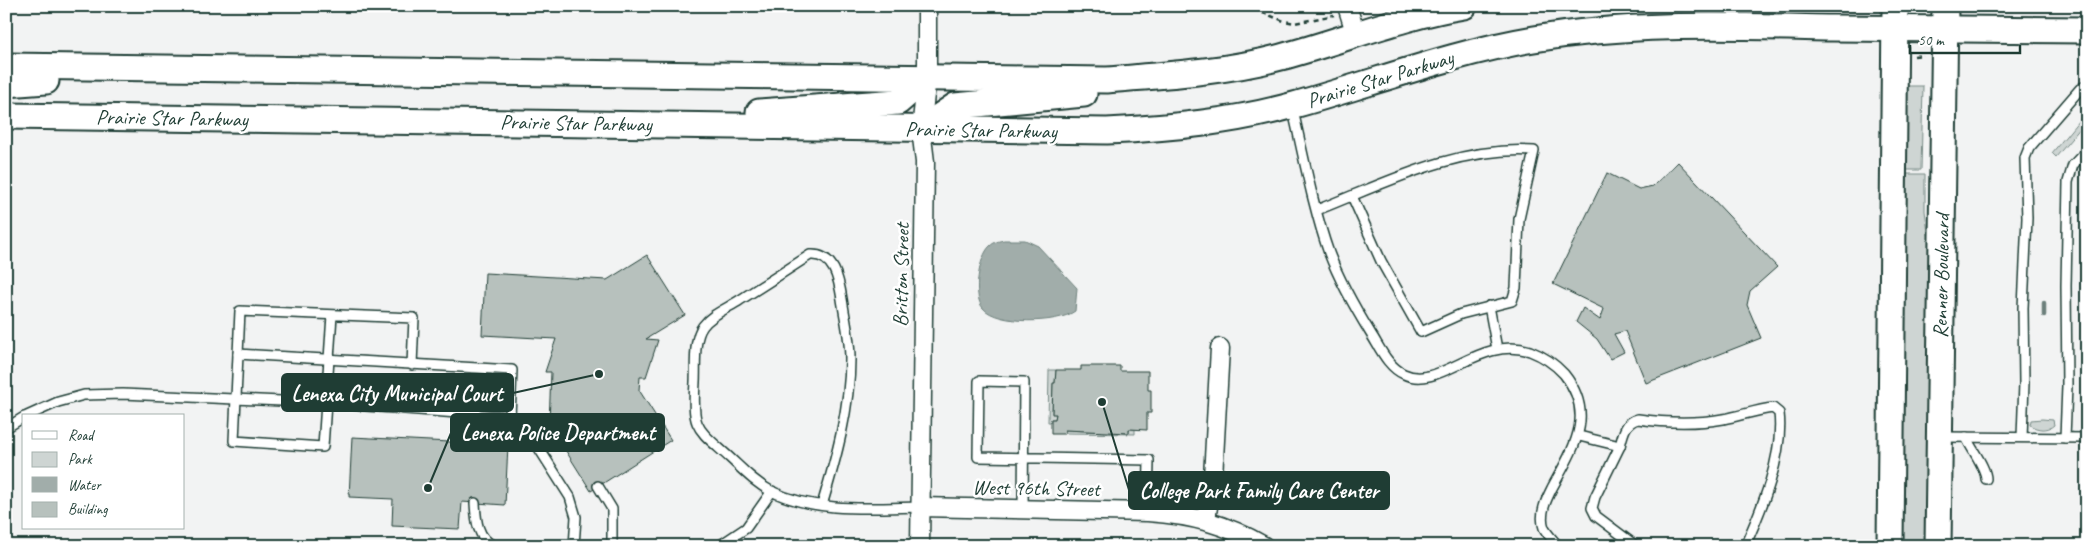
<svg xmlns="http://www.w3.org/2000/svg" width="2093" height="552" viewBox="0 0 2093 552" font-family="Caveat,sans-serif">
<rect width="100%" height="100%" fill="#f2f3f3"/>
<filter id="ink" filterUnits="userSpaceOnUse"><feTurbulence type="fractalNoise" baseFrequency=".02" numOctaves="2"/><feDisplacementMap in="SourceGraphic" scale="10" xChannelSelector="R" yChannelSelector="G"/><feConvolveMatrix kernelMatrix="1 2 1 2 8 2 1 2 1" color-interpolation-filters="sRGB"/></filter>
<g filter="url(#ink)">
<!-- green -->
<g fill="#ced5d3" stroke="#768984">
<polygon points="1906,86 1923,86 1921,170 1905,170"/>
<polygon points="2084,114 2087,116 2087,120 2056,157 2052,153"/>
<polygon points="1901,174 1925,174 1925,211 1931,254 1928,546 1898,546"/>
<polygon points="1049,370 1056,370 1055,383 1053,384 1052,413 1056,414 1055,419 1051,419 1051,422 1048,422"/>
<path d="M2042,419l11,1 1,5c-6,6 -17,5 -24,0l1,-5z"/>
<polygon points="1129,429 1135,429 1135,434 1065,433 1065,430 1129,433"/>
</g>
<!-- water -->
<path fill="#a1adaa" stroke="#6d807b" d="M1004,240h21l13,6 39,42 -2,23c-17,13 -78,14 -92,-3 -11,-12 -4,-52 7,-62 4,-4 9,-5 14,-6z"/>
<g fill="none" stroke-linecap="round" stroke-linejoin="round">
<!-- stream -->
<g stroke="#6d807b" stroke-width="4.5">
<polyline points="2085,113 2087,115"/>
<polyline points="2044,303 2044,315"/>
</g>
</g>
<!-- building -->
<g fill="#b7c1bd" stroke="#1f3d34">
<polygon points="1678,162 1777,267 1750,291 1747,305 1761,338 1646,383 1625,331 1614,334 1624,352 1610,359 1597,339 1576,322 1583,308 1600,320 1604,309 1553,284 1607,173 1639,189 1653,186"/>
<polygon points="647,255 685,315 646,339 658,340 646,377 640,377 639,390 671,440 591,491 549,424 551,372 545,372 556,339 482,335 485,273 607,280"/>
<polygon points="1081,366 1120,366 1120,371 1148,371 1148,390 1151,390 1151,413 1147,413 1147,430 1129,429 1129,433 1065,430 1065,434 1051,434 1051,419 1055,419 1056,414 1052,414 1053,383 1055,383 1056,370 1081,370"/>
<polygon points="352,437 508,445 505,505 462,502 460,529 392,526 393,499 349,497"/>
</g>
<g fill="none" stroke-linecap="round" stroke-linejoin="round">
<!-- service casing -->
<g stroke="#1f3d34" stroke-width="12">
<g id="service">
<path d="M1292,106c11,47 21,102 37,147 11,29 26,55 42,81 9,14 17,33 33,40 36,17 75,-39 126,-23 13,5 24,12 34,23 33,41 9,75 -12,114 -6,12 -13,26 -8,40 3,6 10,13 14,18"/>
<path d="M1317,210c71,-28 139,-64 217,-59l-15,68 -3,69 -4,13 -51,13 -40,18 -40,-71 -29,-65"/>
<polyline points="1489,306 1497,349"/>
<polyline points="332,315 323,447 234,441 240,311 414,318 412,365"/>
<polyline points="238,354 512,370 510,417"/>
<polyline points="27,416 58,402 84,395 123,394 326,403 510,417 522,425 533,439 570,497 576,517 574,546"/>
<polyline points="6,428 24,417"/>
<path d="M1579,436l41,10c3,-12 5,-24 18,-27 29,4 56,5 85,0 17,-3 33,-9 50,-11l6,5c5,42 -17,95 -34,133"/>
<polyline points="1942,437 2087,438"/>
<path d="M1966,437c5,12 20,30 20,42"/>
<polyline points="2022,437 2024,383 2023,308 2027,218 2025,158 2029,148 2080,89 2087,85"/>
<polyline points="2065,438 2067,386 2066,286 2068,182 2073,165 2087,150"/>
<polyline points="1620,446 1595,497 1592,508 1596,516 1636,546"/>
<polyline points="598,486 612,509 612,546"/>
<path d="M475,503c1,17 2,35 19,43"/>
<path d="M822,505c14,-46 28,-97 28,-146 0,-20 -5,-40 -8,-60 -3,-19 -8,-46 -32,-44 -23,15 -46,30 -70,45 -12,8 -28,14 -37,26 -10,13 -7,40 -8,56 -3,48 1,45 35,76 13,12 25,25 41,33 45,22 100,17 149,16"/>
<polyline points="1023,510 1024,382 979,381 978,457 1149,460 1148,512"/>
<polyline points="719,546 746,528 772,491"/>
</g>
</g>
<!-- minor casing -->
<g stroke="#1f3d34" stroke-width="21">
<g id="minor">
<polyline points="1347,6 1356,35"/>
<path d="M920,507l228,5c44,3 78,12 116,34"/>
<polyline points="1206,519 1213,477 1220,348"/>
<polyline points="920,546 925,162 921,129 927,77 927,6"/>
</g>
</g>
<!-- secondary casing -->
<g stroke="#1f3d34" stroke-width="29">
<g id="secondary">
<path d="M6,66l1101,14c58,-5 117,-8 174,-23 61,-16 120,-41 183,-51"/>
<polyline points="6,84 46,81"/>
<polyline points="759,112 898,102 927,77"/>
<path d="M6,116l1101,15c63,-3 126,-9 187,-26 80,-22 157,-52 240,-66 99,-17 198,-13 298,-11 85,1 170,1 255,2"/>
<polyline points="921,129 955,106 1084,94"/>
<polyline points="1890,546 1895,6"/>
<polyline points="1938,546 1945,6"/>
</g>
</g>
<!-- path -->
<g stroke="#1f3d34" stroke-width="2.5" stroke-dasharray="5 4" stroke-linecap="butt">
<polyline points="841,6 845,8 860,6"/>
<polyline points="1245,6 1284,21 1295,23 1334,15"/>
<polyline points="1914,56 1923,55"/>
</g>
<!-- service -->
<use href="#service" stroke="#fff" stroke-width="9"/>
<!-- minor -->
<use href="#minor" stroke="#fff" stroke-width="18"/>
<!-- secondary -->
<use href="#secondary" stroke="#fff" stroke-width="25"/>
</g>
</g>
<g text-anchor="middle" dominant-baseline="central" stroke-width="5" stroke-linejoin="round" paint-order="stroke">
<!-- street labels -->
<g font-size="21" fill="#1f3d34" stroke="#fff">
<text transform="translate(1380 79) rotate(-17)">Prairie Star Parkway</text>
<text transform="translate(172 118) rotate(1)">Prairie Star Parkway</text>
<text transform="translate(576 123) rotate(1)">Prairie Star Parkway</text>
<text transform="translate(981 130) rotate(1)">Prairie Star Parkway</text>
<text transform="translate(901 275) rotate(-89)">Britton Street</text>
<text transform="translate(1941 276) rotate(-89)">Renner Boulevard</text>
<text transform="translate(1036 488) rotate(1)">West 96th Street</text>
</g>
</g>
<!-- callouts -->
<path fill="none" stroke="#1f3d34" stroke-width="2" d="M599 374L513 393M428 488L451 433M1102 402L1129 490"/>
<g fill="#1f3d34" stroke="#fff" stroke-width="2">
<circle cx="599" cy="374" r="5"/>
<circle cx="428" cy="488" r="5"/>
<circle cx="1102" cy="402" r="5"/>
</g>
<g fill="#1f3d34" stroke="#1f3d34" stroke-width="2">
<rect x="282" y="374" width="231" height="37" rx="5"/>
<rect x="451" y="414" width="213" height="37" rx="5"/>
<rect x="1129" y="472" width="260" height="37" rx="5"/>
</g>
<g font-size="22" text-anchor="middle" font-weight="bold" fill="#fff">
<text x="397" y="401">Lenexa City Municipal Court</text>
<text x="558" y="440">Lenexa Police Department</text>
<text x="1259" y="498">College Park Family Care Center</text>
</g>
<!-- margin -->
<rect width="2093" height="552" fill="none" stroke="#fff" stroke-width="25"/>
<rect x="12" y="12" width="2068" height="527" fill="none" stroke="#1f3d34" stroke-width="2" filter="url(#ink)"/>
<!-- legend -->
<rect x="22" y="414" width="162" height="115" fill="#ffffff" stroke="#a5b1ae"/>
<rect x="32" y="431" width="25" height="8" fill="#ffffff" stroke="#a5b1ae"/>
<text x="68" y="440" font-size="15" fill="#1f3d34">Road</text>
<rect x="32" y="452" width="25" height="15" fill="#ced5d3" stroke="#a5b1ae"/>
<text x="68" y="464" font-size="15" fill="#1f3d34">Park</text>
<rect x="32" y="477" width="25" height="15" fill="#a1adaa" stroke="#a5b1ae"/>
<text x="68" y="490" font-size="15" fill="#1f3d34">Water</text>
<rect x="32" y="502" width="25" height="15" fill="#b7c1bd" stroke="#a5b1ae"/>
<text x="68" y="514" font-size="15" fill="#1f3d34">Building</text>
<!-- scale -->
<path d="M1910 45v8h110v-8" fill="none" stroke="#1f3d34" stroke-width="2.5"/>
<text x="1918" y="45" font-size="15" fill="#1f3d34" stroke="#ffffff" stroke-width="4" paint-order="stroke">50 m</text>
</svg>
